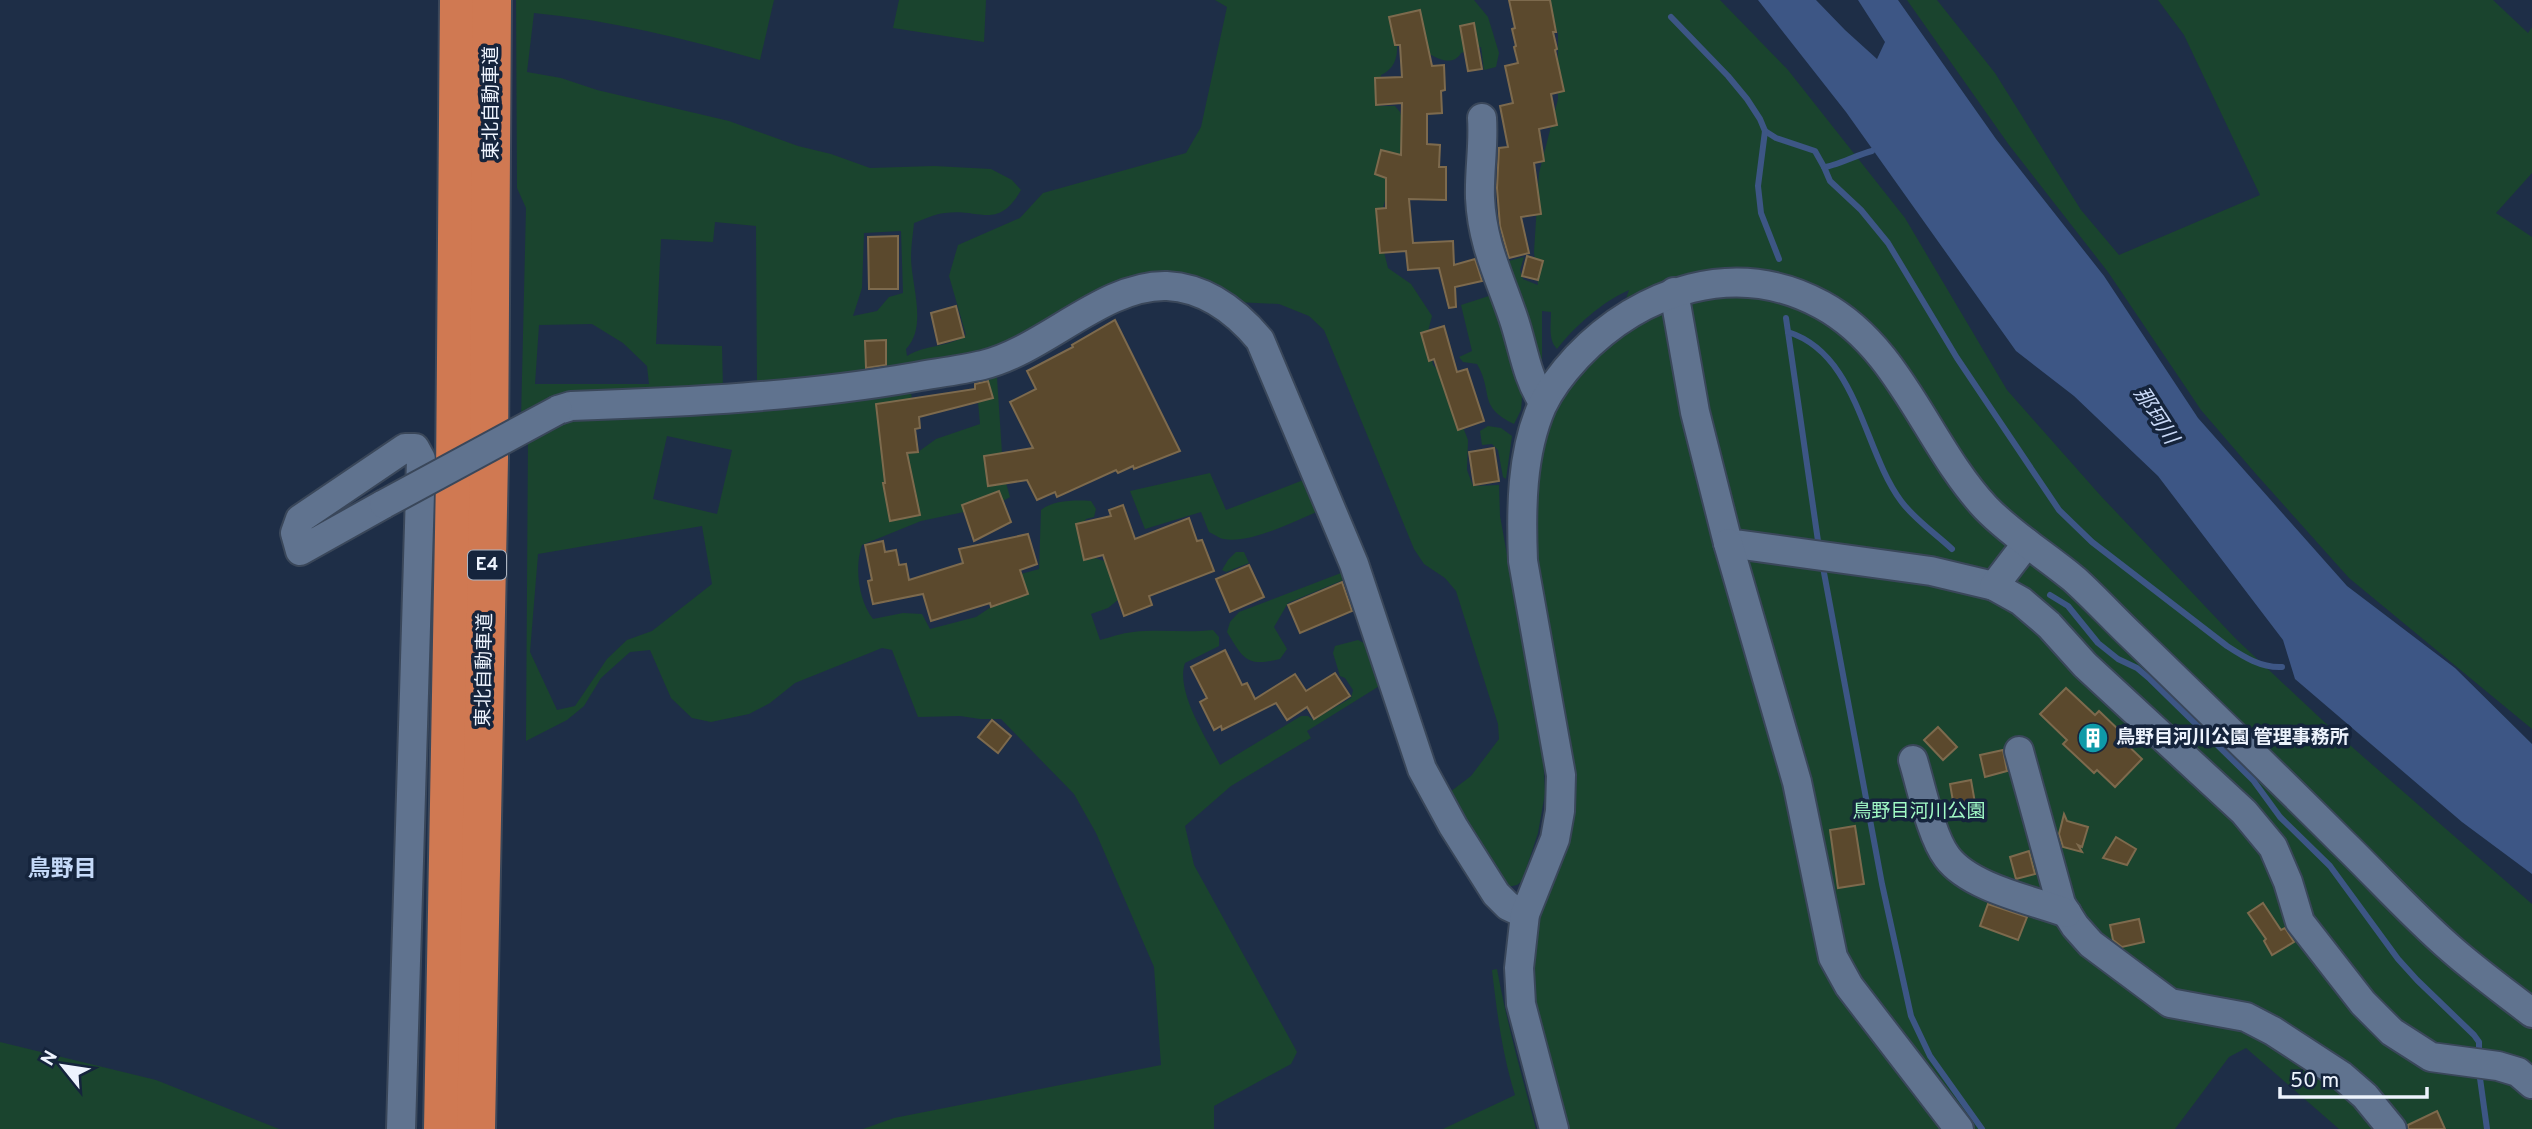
<svg xmlns="http://www.w3.org/2000/svg" width="2532" height="1129" viewBox="0 0 2532 1129" font-family="Overpass,'Noto Sans JP',sans-serif">
<rect width="100%" height="100%" fill="#1e2e47"/>
<!-- green -->
<g fill="#1a442e" fill-rule="evenodd">
<path d="M516,0h258l-14,60c-74,-21 -150,-40 -226,-47l-7,59 34,6 36,12 132,31 69,25 33,8 39,14 64,-2 57,3 21,11 9,10c-23,41 -41,18 -76,23 -11,1 -22,7 -31,10 -1,11 -3,23 -3,34 0,28 17,69 -5,92l1,7c19,-12 41,-8 59,-21l-17,-59 9,-31 62,-27 23,-25 143,-40 15,-26 26,-120 -12,-7h259l14,17 11,36 -3,14 -12,3 -3,-23 -20,6c-14,24 -52,-15 -66,-26 3,18 6,39 -14,48l-3,31h17l5,6 6,20v21l-12,17 -14,48 3,30 5,20 23,16 21,32 -5,19 6,30 9,9 26,66 -1,30 6,16 26,-1 1,31 43,238 2,39 -7,40 -16,48 -5,4 -9,2 -62,-92 25,-19 28,-37 -1,-15 -42,-133 -11,-13 -21,-14 -10,-15 -90,-219 -15,-14 -30,-12 -43,-2 -70,-25 -164,75 -93,23 3,25 -26,57 32,-5 18,-13 44,-15 -2,-22 14,-4 -6,-27h6l5,7 5,75 -18,3 4,30 18,-3 4,14 -7,4 -4,-9 -37,13 2,7 -43,9 -59,24c-8,23 -3,56 11,74l30,-6 19,1 8,15 46,-12 15,-10 36,-13 -6,-20 18,-5 2,-59c13,-10 34,-10 50,-9l5,8 -2,8 -8,2 -8,14 8,22 24,8 9,36 -11,9 -17,6 9,26c11,-3 22,-7 33,-8 27,-3 53,1 80,-2l6,7v9l-34,17c-10,28 22,76 35,102l81,-49h7l5,4 38,-22 2,-8 -8,-12 -5,-2 -7,-23 2,-7 23,-6 8,4 15,41 -74,46 4,7 -80,48 -46,40 9,39 103,187 -6,12 -77,42v23h-351l31,-11 267,-53 -7,-98 -58,-134 -22,-39 -73,-75h-21l-20,-3 -42,1 -26,-67 -10,-2 -87,35 -25,20 -21,11 -38,8 -19,-4 -21,-20 -21,-48 -20,2 -29,26 -17,28 -17,14 -41,21 2,-306 -7,-16 5,-211 -9,-20zM715,222l41,4 1,161 -34,3 -1,-44 -66,-2 5,-105 52,3zM901,231l2,62 -14,4 -12,14 -24,5 9,-28 2,-55zM592,324l31,19 24,23 2,18h-114l4,-59zM870,344l17,1v29l-12,1zM667,436l65,14 -15,64 -64,-15zM702,526l10,58 -60,47 -25,9 -20,19 -32,47 -18,4 -27,-58 8,-98z"/>
<polygon points="899,0 986,0 984,42 893,28"/>
<path d="M1543,0h177l68,70 117,148 102,172 93,105 136,144 100,94 196,171v225h-193l-93,-81 -17,9 -54,72h-615l-28,-122 -4,-69 42,-162 -34,-233 1,-65 10,-51 24,-43 24,-29 16,-11 18,-54c-27,12 -54,36 -72,59 -9,-9 -6,-24 -6,-37l-9,-1v54l-3,12 -42,-113 27,-7 -4,13 3,9 15,6 -4,-33 5,-79 19,-74v-66z"/>
<polygon points="1907,0 1937,0 1995,73 2081,210 2119,255 2260,195 2184,35 2158,0 2493,0 2528,33 2532,27 2532,173 2496,213 2532,237 2532,729 2349,578 2256,474 2201,410 2108,272 2009,145"/>
<path d="M1498,293l25,93 -2,24 -7,14c-37,-18 -20,-31 -37,-60l-14,-2 -4,-5 13,-6 -11,-46z"/>
<polygon points="1488,426 1501,428 1512,436 1506,479 1503,477 1498,450 1492,444 1482,445 1480,431"/>
<path d="M1210,473l16,37 80,-31 13,32c-24,10 -69,33 -95,28 -4,0 -10,-5 -15,-7l-8,-20 -56,17 -15,-38z"/>
<path d="M1322,524l26,54 -60,25 -14,24 13,22 -7,10c-33,8 -36,1 -53,-27l3,-10 9,-10 102,-39z"/>
<polygon points="1236,552 1244,552 1249,563 1226,572 1222,570 1228,560"/>
<path d="M1497,969c10,55 25,107 39,160h-93l72,-34c-13,-42 -18,-82 -23,-125z"/>
<polygon points="0,1042 156,1080 279,1129 0,1129"/>
</g>
<!-- water -->
<polygon fill="#3d5685" points="1758,0 1816,0 1845,30 1877,59 1885,42 1858,0 1898,0 1996,139 2104,276 2198,418 2347,586 2455,668 2532,744 2532,874 2462,822 2295,679 2283,640 2158,476 2074,396 2016,351 1846,112"/>
<g fill="none" stroke-linecap="round" stroke-linejoin="round">
<!-- stream -->
<g stroke="#3d5685" stroke-width="6">
<path d="M1671,17l57,59 19,23 13,20 5,12 11,7 39,13 9,16c9,0 35,-13 48,-16"/>
<polyline points="1765,131 1758,186 1761,213 1779,259"/>
<path d="M1824,167l6,14 31,29 27,33 69,115 102,152 33,32 135,104c17,11 34,22 55,21"/>
<polyline points="1786,318 1819,548"/>
<path d="M1788,332c70,22 75,118 113,169 13,18 35,33 51,48"/>
<polyline points="1822,562 1882,884 1911,1016 1930,1056 1982,1129"/>
<polyline points="2050,595 2068,606 2098,643 2118,659 2137,668 2150,679 2253,780 2280,817 2330,866 2398,959 2417,980 2474,1035 2479,1042 2479,1056"/>
<polyline points="2479,1071 2487,1129"/>
</g>
</g>
<!-- building -->
<g fill="#5b492d" stroke="#7d6a4d" stroke-width="2">
<polygon points="1509,0 1550,0 1556,32 1553,32 1557,49 1555,50 1564,91 1551,94 1557,125 1539,129 1544,161 1534,163 1541,214 1521,217 1529,253 1509,258 1500,226 1497,188 1499,148 1508,147 1500,106 1513,103 1505,66 1518,63 1514,47 1516,46 1512,29 1515,28"/>
<polygon points="1420,10 1432,66 1444,65 1445,90 1441,91 1442,113 1427,114 1427,144 1440,145 1439,167 1446,167 1446,200 1409,199 1413,243 1453,241 1454,265 1475,259 1482,281 1455,287 1456,307 1449,308 1439,268 1408,270 1406,251 1380,253 1376,209 1386,208 1386,178 1375,174 1381,150 1401,155 1402,103 1376,105 1375,78 1402,77 1400,45 1395,45 1389,17"/>
<polygon points="1474,23 1482,69 1468,71 1460,26"/>
<polygon points="898,236 898,289 869,289 868,237"/>
<polygon points="1527,256 1543,261 1538,280 1522,276"/>
<polygon points="956,306 964,337 938,344 931,313"/>
<polygon points="1115,320 1180,451 1134,469 1133,466 1118,473 1116,470 1057,497 1055,492 1037,500 1027,480 988,486 984,456 1033,448 1010,402 1036,389 1027,371 1073,347 1072,345"/>
<polygon points="1444,326 1457,372 1467,369 1484,421 1458,430 1434,359 1429,361 1421,333"/>
<polygon points="886,340 886,365 866,368 865,341"/>
<polygon points="988,381 993,398 919,417 920,428 915,429 918,452 907,453 920,515 890,521 883,483 885,483 876,404 975,389 975,384"/>
<polygon points="1494,448 1499,481 1474,485 1469,452"/>
<polygon points="999,491 1011,522 974,541 962,505"/>
<polygon points="1123,505 1135,539 1189,518 1197,541 1202,540 1214,571 1149,596 1152,605 1124,616 1103,555 1084,560 1076,524 1111,516 1109,510"/>
<polygon points="1028,534 1037,564 1020,570 1028,594 991,607 990,603 931,621 923,594 873,604 868,581 872,580 865,545 883,541 885,552 896,550 899,565 906,564 909,580 963,563 959,549"/>
<polygon points="1249,565 1264,597 1230,612 1216,579"/>
<polygon points="1342,582 1352,611 1300,633 1288,605"/>
<polygon points="1225,650 1242,685 1247,683 1255,699 1295,674 1306,691 1335,673 1350,696 1314,719 1307,707 1287,720 1276,703 1222,730 1221,726 1214,730 1200,702 1207,698 1191,667"/>
<polygon points="2066,688 2095,715 2099,711 2122,733 2119,737 2142,759 2115,787 2097,770 2094,773 2063,744 2067,740 2040,714"/>
<polygon points="992,720 1011,736 998,753 978,737"/>
<polygon points="1938,727 1957,747 1943,760 1924,740"/>
<polygon points="2003,750 2007,771 1985,777 1980,755"/>
<polygon points="1971,780 1975,803 1954,807 1950,784"/>
<polygon points="2064,814 2067,821 2088,827 2082,847 2078,845 2082,852 2063,847 2059,834"/>
<polygon points="1855,826 1864,884 1838,888 1830,830"/>
<polygon points="2116,837 2136,849 2127,865 2103,858"/>
<polygon points="2029,851 2035,874 2016,879 2010,857"/>
<polygon points="2263,903 2281,930 2285,928 2294,942 2272,955 2264,941 2266,939 2248,913"/>
<polygon points="1988,904 2027,917 2018,940 1980,926"/>
<polygon points="2139,919 2144,942 2122,947 2113,940 2110,925"/>
<polygon points="2437,1111 2445,1129 2408,1129 2408,1125"/>
</g>
<g fill="none" stroke-linecap="round" stroke-linejoin="round">
<!-- minor casing -->
<g stroke="#3a475a" stroke-width="32">
<g id="minor">
<path d="M1482,118c2,27 -3,53 -2,80 2,45 19,78 33,119 10,29 13,59 30,85"/>
<polyline points="1674,292 1695,412 1728,543 1931,571 1994,586"/>
<path d="M558,410l13,-4c116,-4 230,-9 344,-29 23,-4 46,-7 68,-12 62,-15 121,-81 184,-79 39,2 69,25 93,54l94,224 68,205 31,57 43,68 12,12 17,8"/>
<polyline points="384,504 300,551 295,533 300,519 405,448 415,448 421,459 401,1129"/>
<polyline points="1728,543 1797,782 1833,957 1849,986 1959,1129"/>
<polyline points="2027,543 1994,586 2021,601 2049,625 2085,665 2244,812 2273,847 2288,882 2300,922 2363,1003 2392,1032 2431,1057 2498,1066 2518,1072 2532,1084"/>
<polyline points="2019,751 2061,904 2075,926 2091,944 2170,1003 2246,1017 2273,1031 2342,1076 2365,1096 2392,1129"/>
<path d="M1913,760c8,26 18,76 34,97 23,31 85,43 120,56"/>
<path d="M1554,1129l-33,-125 -2,-36 6,-54 30,-75 5,-28 1,-36 -38,-214c-2,-51 -2,-107 19,-155 8,-17 22,-35 35,-49 64,-67 159,-99 245,-52 79,43 105,140 164,203 26,27 59,47 88,71 20,18 39,39 59,58 70,68 140,136 209,205 36,35 70,73 108,106 26,23 55,44 82,65"/>
</g>
</g>
<!-- highway casing -->
<g stroke="#3a475a" stroke-width="42">
<g id="highway">
<polyline points="443,1129 455,478 459,0"/>
<polyline points="476,1129 489,458 492,0"/>
</g>
</g>
<!-- minor -->
<use href="#minor" stroke="#60738f" stroke-width="28"/>
<!-- highway -->
<use href="#highway" stroke="#d07952" stroke-width="38"/>
<!-- minor-bridge casing -->
<g stroke="#3a475a" stroke-width="32" stroke-linecap="butt">
<polyline id="minor-bridge" points="384,504 558,410"/>
</g>
<!-- minor-bridge -->
<use href="#minor-bridge" stroke="#60738f" stroke-width="28"/>
</g>
<!-- icons -->
<defs>
<g id="building-disc" transform="scale(1.575)"><circle r="9.5" fill="#0f9aa8" stroke="#15243c"/><path d="M-4-6H4V6H1V3H-1V6H-4ZM-2.5-4.3h1.7v1.8h-1.7ZM.8-4.3h1.7v1.8H.8ZM-2.5-1h1.7V.8h-1.7ZM.8-1h1.7V.8H.8Z" fill="#fff"/></g>
</defs>
<g fill-rule="evenodd">
<use href="#building-disc" x="2093" y="738"/>
</g>
<g text-anchor="middle" dominant-baseline="central" stroke-width="7" stroke-linejoin="round" paint-order="stroke">
<!-- shield labels -->
<rect fill="#15243c" stroke="#acb5c3" stroke-width="2" x="468" y="550.5" width="38" height="29" rx="5"/>
<g font-size="18" font-weight="bold" fill="#edf3fd">
<text x="487" y="565">E4</text>
</g>
<!-- street labels -->
<g font-size="19" fill="#edf3fd" stroke="#15243c">
<text transform="translate(492 103) rotate(-90)">東北自動車道</text>
<text transform="translate(485 670) rotate(-89)">東北自動車道</text>
</g>
<!-- poi labels -->
<g font-size="19" font-weight="bold" fill="#edf3fd" stroke="#15243c" text-anchor="start">
<text x="2116" y="738">鳥野目河川公園 管理事務所</text>
</g>
<!-- park labels -->
<g font-size="19" fill="#a1fac6" stroke="#15243c">
<text x="1919" y="812">鳥野目河川公園</text>
</g>
<!-- water labels -->
<g font-size="21" font-style="italic" fill="#c9d9f7" stroke="#15243c">
<text transform="translate(2155 416) rotate(57)">那珂川</text>
</g>
<!-- quarter labels -->
<g font-size="23" font-weight="bold" fill="#c5daf9" stroke="#15243c">
<text x="62" y="870">鳥野目</text>
</g>
</g>
<!-- north arrow -->
<g transform="translate(63 1066) rotate(300)" stroke="#15243c" stroke-width="5" paint-order="stroke">
<path d="M0-5L12 26L0 18L-12 26Z" fill="#edf3fd"/>
<text y="-10" font-size="19" font-weight="bold" text-anchor="middle" fill="#edf3fd">N</text>
</g>
<!-- scale -->
<path d="M2280 1087v10h147v-10" fill="none" stroke="#edf3fd" stroke-width="3.5"/>
<text x="2290" y="1087" font-size="21" fill="#edf3fd" stroke="#15243c" stroke-width="5" paint-order="stroke">50 m</text>
</svg>
